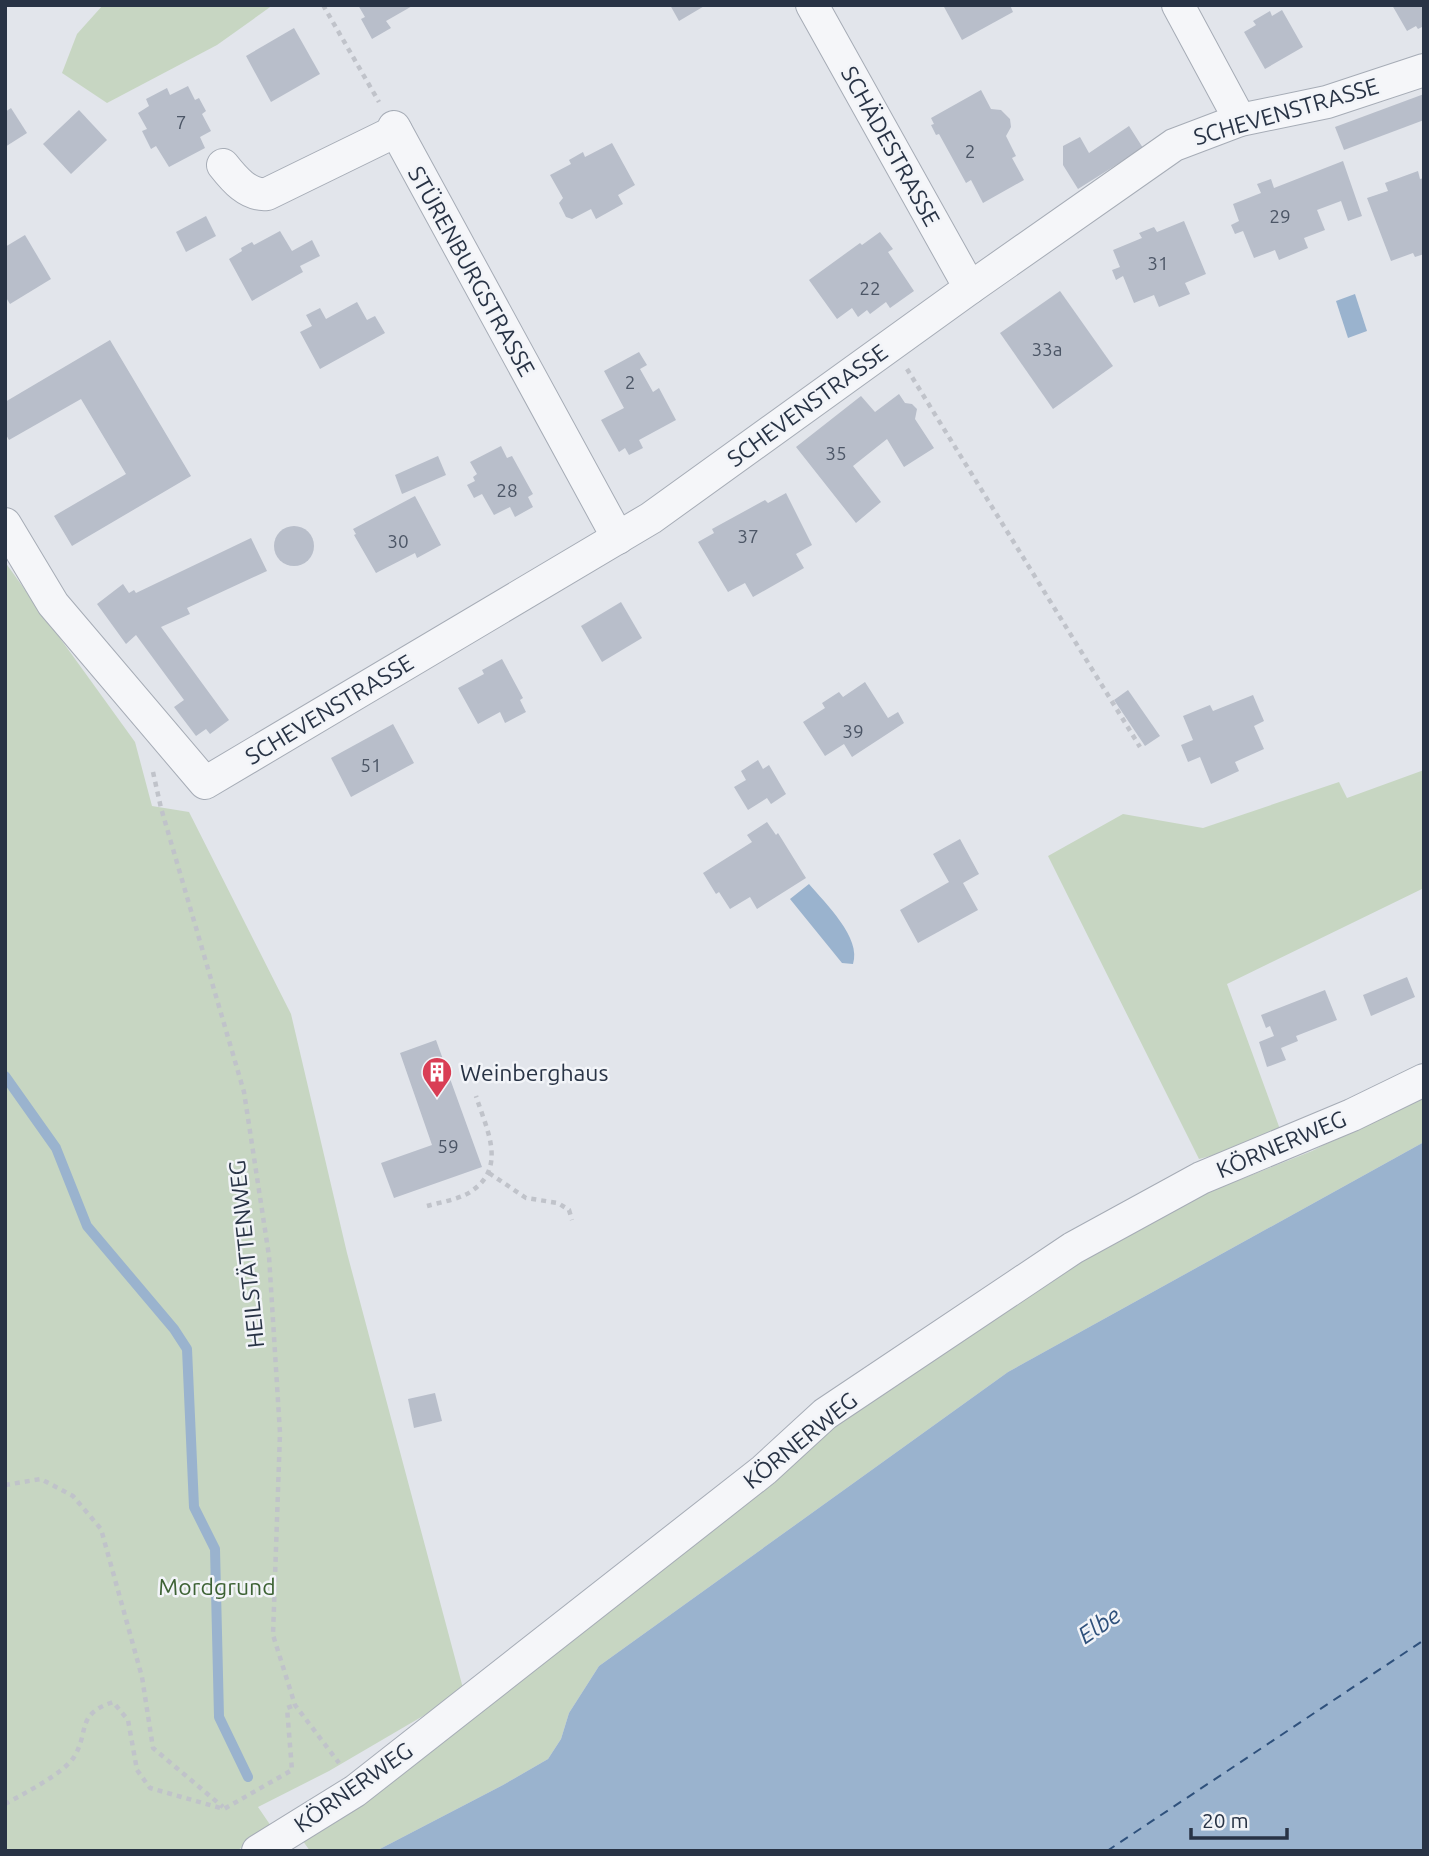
<svg xmlns="http://www.w3.org/2000/svg" width="1429" height="1856" viewBox="0 0 1429 1856" font-family="Ubuntu,sans-serif">
<rect width="100%" height="100%" fill="#e2e5eb"/>
<!-- green -->
<g fill="#c7d6c2">
<polygon points="103,5 273,5 217,45 107,103 62,73 77,34"/>
<polygon points="5,562 135,742 152,806 189,812 291,1014 347,1253 464,1692 329,1771 258,1807 273,1829 236,1851 5,1851"/>
<polygon points="1424,770 1424,888 1227,984 1281,1132 1237,1149 1199,1159 1048,856 1123,814 1203,828 1339,782 1347,798"/>
<polygon points="1424,1094 1424,1142 1008,1372 599,1666 569,1713 561,1739 548,1759 503,1785 376,1851 310,1851 298,1834 830,1422 1078,1258 1212,1186 1239,1180 1312,1151"/>
</g>
<!-- water -->
<g fill="#9ab3ce">
<polygon points="1355,294 1367,331 1348,338 1336,301"/>
<path d="M809,884c16,19 53,54 44,80l-11,-1 -52,-64z"/>
<polygon points="1424,1142 1424,1851 376,1851 503,1785 548,1759 561,1739 569,1713 599,1666 1008,1372"/>
</g>
<g fill="none" stroke-linecap="round" stroke-linejoin="round">
<!-- stream -->
<polyline stroke="#9ab3ce" stroke-width="10" points="5,1076 56,1148 87,1226 174,1329 187,1349 194,1507 215,1549 219,1717 248,1777"/>
<!-- ferry -->
<polyline stroke="#2f517c" stroke-width="2" stroke-dasharray="9 7" stroke-linecap="butt" points="1107,1851 1424,1640"/>
</g>
<!-- building -->
<g fill="#b8beca">
<polygon points="358,5 414,5 386,21 391,28 372,39 361,19 365,17"/>
<polygon points="670,5 706,5 679,21"/>
<polygon points="943,5 1010,5 1013,12 962,40"/>
<polygon points="1392,5 1424,5 1424,26 1418,29 1416,26 1407,31"/>
<polygon points="1282,10 1303,47 1265,69 1244,32 1256,25 1253,21 1270,11 1272,16"/>
<polygon points="294,28 320,74 271,102 246,56"/>
<polygon points="188,86 195,100 199,98 206,111 202,114 211,131 200,137 205,148 169,167 156,146 151,149 142,131 147,129 138,113 149,106 146,99 167,88 170,95"/>
<polygon points="981,90 991,109 1001,110 1010,119 1011,127 1006,136 1016,156 1012,158 1024,180 983,203 971,180 966,183 939,134 936,135 931,125 934,124 931,118"/>
<polygon points="1424,94 1424,120 1344,150 1335,127"/>
<polygon points="11,108 27,133 5,147 5,112"/>
<polygon points="79,110 107,140 71,174 43,144"/>
<polygon points="1129,126 1143,148 1078,189 1063,165 1063,146 1080,137 1089,153"/>
<polygon points="612,143 635,185 618,195 623,204 596,219 591,209 572,219 566,217 559,203 563,198 550,175 571,164 569,160 583,152 585,157"/>
<polygon points="1343,161 1362,216 1348,221 1341,201 1317,210 1325,230 1304,238 1308,248 1279,260 1275,250 1254,258 1243,231 1235,234 1231,225 1239,221 1233,204 1261,193 1257,184 1271,179 1274,188"/>
<polygon points="1418,171 1420,179 1424,178 1424,254 1415,257 1413,253 1391,261 1367,198 1388,191 1385,183"/>
<polygon points="206,216 216,236 186,252 176,232"/>
<polygon points="1184,221 1206,274 1185,283 1190,294 1159,307 1154,295 1134,303 1123,276 1116,280 1112,270 1120,267 1113,250 1142,238 1139,233 1154,227 1157,232"/>
<polygon points="280,231 292,251 312,240 320,256 300,266 303,272 252,301 229,259 242,251 241,248 252,242 254,245"/>
<polygon points="880,232 893,249 888,252 914,291 890,308 886,302 870,314 867,310 858,317 852,308 837,319 809,280 860,243 862,245"/>
<polygon points="25,235 51,279 10,304 5,296 5,247"/>
<polygon points="1060,291 1113,366 1053,409 1000,333"/>
<polygon points="357,302 367,320 375,316 385,333 320,369 300,332 312,326 306,315 320,308 326,319"/>
<polygon points="110,340 191,476 72,546 54,516 126,474 81,399 9,440 5,433 5,402"/>
<polygon points="639,352 647,365 640,369 653,392 659,388 676,420 639,440 643,448 629,455 625,448 619,452 601,420 624,408 604,371"/>
<polygon points="899,394 905,403 912,404 917,409 915,419 934,448 904,467 887,439 853,466 881,502 856,523 796,447 861,396 875,412"/>
<polygon points="501,446 507,458 512,456 533,494 528,497 533,507 515,517 510,507 494,515 482,494 474,498 467,485 475,481 473,477 477,474 470,462"/>
<polygon points="438,456 446,475 402,494 395,475"/>
<polygon points="786,493 812,545 796,554 804,568 753,597 745,583 728,592 698,542 714,533 712,529 765,500 768,503"/>
<polygon points="415,496 441,545 417,558 415,553 376,573 354,535 356,534 353,529"/>
<circle cx="294" cy="546" r="20"/>
<polygon points="251,538 267,571 187,608 190,614 161,627 229,720 210,734 206,729 196,736 174,707 184,700 136,635 126,644 97,604 123,584 129,593 134,590 136,593"/>
<polygon points="621,602 642,638 602,662 581,626"/>
<polygon points="502,659 523,698 520,700 526,712 505,723 500,712 478,724 458,688 484,674 482,670"/>
<polygon points="865,682 888,718 898,712 904,723 852,757 844,744 825,756 803,722 825,708 822,703 839,692 843,697"/>
<polygon points="1128,690 1160,736 1145,746 1114,700"/>
<polygon points="1253,695 1264,721 1254,726 1264,749 1235,762 1239,771 1211,784 1200,757 1188,762 1181,745 1193,740 1183,716 1210,705 1213,711"/>
<polygon points="393,724 414,763 351,797 331,758"/>
<polygon points="758,760 763,769 769,765 786,794 771,804 767,798 748,810 734,787 746,780 741,771"/>
<polygon points="767,822 776,835 778,833 806,878 757,909 750,897 730,909 719,892 716,894 703,873 752,842 747,835"/>
<polygon points="960,839 979,874 963,883 978,910 918,943 900,910 949,882 933,854"/>
<polygon points="1407,977 1415,997 1371,1016 1363,995"/>
<polygon points="1325,990 1337,1020 1296,1036 1298,1041 1281,1048 1286,1060 1267,1067 1259,1042 1274,1036 1270,1026 1266,1028 1261,1015"/>
<polygon points="436,1040 482,1167 394,1198 381,1163 432,1145 400,1053"/>
<polygon points="435,1393 442,1421 414,1428 408,1399"/>
</g>
<g fill="none" stroke-linecap="round" stroke-linejoin="round">
<!-- minor casing -->
<g stroke="#a6acb6" stroke-width="34">
<g id="minor">
<polyline points="812,5 970,288"/>
<polyline points="1178,5 1240,120"/>
<polyline points="394,127 618,538"/>
<path d="M223,165c11,14 25,31 44,29l129,-63"/>
<polyline points="5,524 53,604 205,783 651,518 970,288 1174,145 1240,120 1327,102 1424,70"/>
<polyline points="258,1851 355,1791 764,1470 825,1414 1073,1248 1201,1178 1352,1115 1424,1080"/>
</g>
</g>
<!-- path -->
<g stroke="#c0c3ca" stroke-width="4.5" stroke-dasharray="5 5" stroke-linecap="butt">
<polyline points="323,5 379,102"/>
<polyline points="907,369 1140,747"/>
<polyline points="153,772 161,808 244,1092 269,1256 280,1433 273,1635 295,1705 339,1763"/>
<polyline points="489,1173 526,1198 558,1203 569,1210 572,1220"/>
<path d="M427,1206c14,-4 35,-7 46,-16 34,-24 13,-62 3,-94"/>
<polyline points="5,1485 41,1479 73,1496 101,1529 142,1677 153,1748 223,1807"/>
<path d="M5,1804c18,-10 58,-30 69,-47 16,-26 1,-42 39,-55l15,18 9,50 13,18 74,21 68,-39 -5,-62 8,-3"/>
</g>
<!-- minor -->
<use href="#minor" stroke="#f5f6f9" stroke-width="32"/>
</g>
<!-- icons -->
<defs>
<g id="building-pin" transform="scale(1.575)"><path d="M0 17L-7.5 6A9.5 9.5 0 1 1 7.5 6Z" fill="#d93e55" stroke="#f2f4f8"/><path d="M-4-6H4V6H1V3H-1V6H-4ZM-2.5-4.3h1.7v1.8h-1.7ZM.8-4.3h1.7v1.8H.8ZM-2.5-1h1.7V.8h-1.7ZM.8-1h1.7V.8H.8Z" fill="#fff"/></g>
</defs>
<g fill-rule="evenodd">
<use href="#building-pin" x="437" y="1072"/>
</g>
<g text-anchor="middle" dominant-baseline="central" stroke-width="5" stroke-linejoin="round" paint-order="stroke">
<!-- number labels -->
<g font-size="19" fill="#4c5666">
<text x="181" y="122">7</text>
<text x="970" y="151">2</text>
<text x="1280" y="216">29</text>
<text x="1158" y="263">31</text>
<text x="870" y="288">22</text>
<text x="1047" y="349">33a</text>
<text x="630" y="382">2</text>
<text x="836" y="453">35</text>
<text x="507" y="490">28</text>
<text x="748" y="536">37</text>
<text x="398" y="541">30</text>
<text x="853" y="731">39</text>
<text x="371" y="765">51</text>
<text x="448" y="1146">59</text>
</g>
<!-- street labels -->
<g font-size="23" fill="#283345" stroke="#f2f4f8">
<text transform="translate(1286 111) rotate(-16)">SCHEVENSTRASSE</text>
<text transform="translate(891 146) rotate(61)">SCHÄDESTRASSE</text>
<text transform="translate(472 271) rotate(61)">STÜRENBURGSTRASSE</text>
<text transform="translate(807 405) rotate(-36)">SCHEVENSTRASSE</text>
<text transform="translate(329 709) rotate(-31)">SCHEVENSTRASSE</text>
<text transform="translate(1281 1144) rotate(-23)">KÖRNERWEG</text>
<text transform="translate(246 1254) rotate(-96)">HEILSTÄTTENWEG</text>
<text transform="translate(800 1440) rotate(-39)">KÖRNERWEG</text>
<text transform="translate(353 1787) rotate(-35)">KÖRNERWEG</text>
</g>
<!-- poi labels -->
<g font-size="23" fill="#283345" stroke="#f2f4f8" text-anchor="start">
<text x="460" y="1072">Weinberghaus</text>
</g>
<!-- park labels -->
<g font-size="23" fill="#3d6234" stroke="#f2f4f8">
<text x="217" y="1586">Mordgrund</text>
</g>
<!-- water labels -->
<g font-size="24" font-style="italic" fill="#2f517c" stroke="#f2f4f8">
<text transform="translate(1099 1625) rotate(-34)">Elbe</text>
</g>
</g>
<!-- border -->
<rect width="1429" height="1856" fill="none" stroke="#283345" stroke-width="14"/>
<!-- scale -->
<path d="M1191 1828v10h96v-10" fill="none" stroke="#283345" stroke-width="3.5"/>
<text x="1202" y="1828" font-size="21" fill="#283345" stroke="#f2f4f8" stroke-width="5" paint-order="stroke">20 m</text>
</svg>
